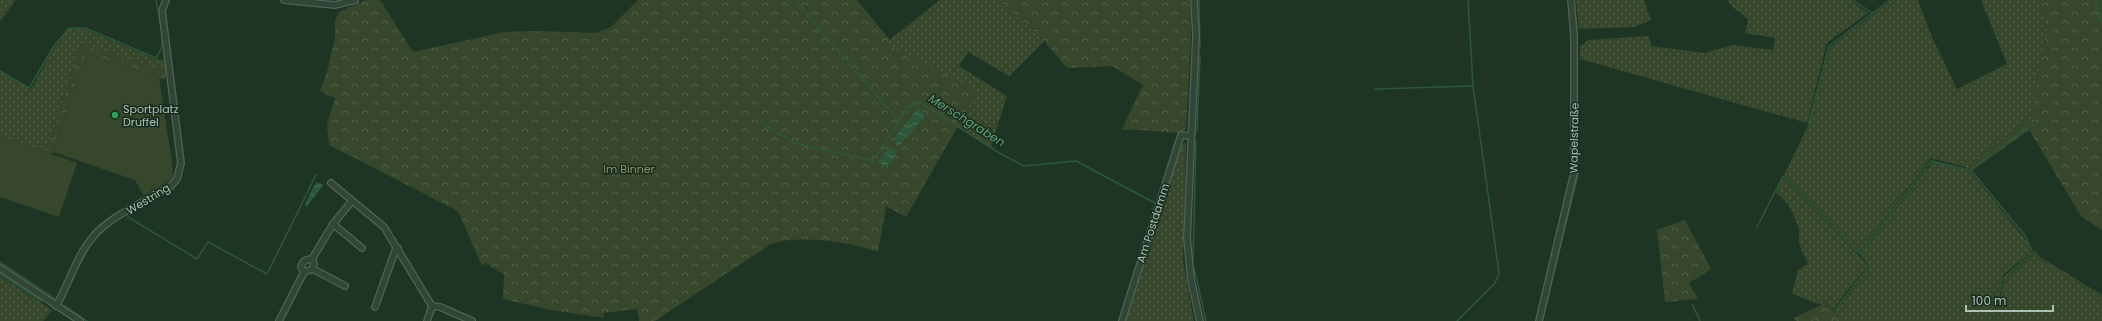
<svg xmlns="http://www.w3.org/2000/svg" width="2102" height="321" viewBox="0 0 2102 321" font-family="Poppins,sans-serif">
<defs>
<pattern id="grass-dots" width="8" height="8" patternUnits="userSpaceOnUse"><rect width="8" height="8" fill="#37472c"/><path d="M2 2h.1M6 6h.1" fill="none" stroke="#516048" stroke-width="1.8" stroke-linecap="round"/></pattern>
<pattern id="forest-crowns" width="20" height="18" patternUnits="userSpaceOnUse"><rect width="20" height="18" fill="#37472c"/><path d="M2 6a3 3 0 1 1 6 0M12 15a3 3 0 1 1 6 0" fill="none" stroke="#516048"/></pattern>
<pattern id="water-waves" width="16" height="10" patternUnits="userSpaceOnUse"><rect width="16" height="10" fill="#2c573a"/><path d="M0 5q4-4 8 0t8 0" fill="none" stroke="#486e54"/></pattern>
</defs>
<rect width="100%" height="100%" fill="#1e3525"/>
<!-- grass -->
<g fill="url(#grass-dots)">
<polygon points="0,0 16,0 0,21"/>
<polygon points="940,0 999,0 1044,41 1009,76 968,52 959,66 1007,96 991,147 931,109 883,45"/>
<polygon points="1576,0 1644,0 1651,20 1634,27 1579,29"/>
<path d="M1728,0h123l17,13 -41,30 -20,80 -227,-64v-12l8,-7 61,-4 2,10 54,7 27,-8 41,5 2,-12 -30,-5 3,-13c-6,-9 -17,-10 -20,-20z"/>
<polygon points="1892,0 1918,0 1931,35 1957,89 2007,64 1981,0 2040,0 2040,9 2046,25 2046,39 2034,91 2034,116 1965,167 1931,158 1860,251 1856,249 1784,175 1808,126 1830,47"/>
<polygon points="69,29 84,29 155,59 165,60 166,72 81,44 46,152 0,136 0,72 31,89 54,48"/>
<polygon points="1186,142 1183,261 1194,321 1125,321 1139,276 1141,276 1142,273 1140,272 1181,145"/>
<polygon points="1933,161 1970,171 2028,243 2031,253 2004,274 2001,279 1993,321 1840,321 1835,312 1871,266 1861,253"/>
<polygon points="1783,178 1868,265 1833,309 1823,301 1822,305 1792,294 1798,270 1808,264 1799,244 1799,228 1789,205 1776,192"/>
<polygon points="2033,255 2095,293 2102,302 2102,321 1995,321 2004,279"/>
<polygon points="0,276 52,310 43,321 0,321"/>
</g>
<!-- forest -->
<g fill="url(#forest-crowns)">
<path d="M365,0h15l33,52 91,-20 31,-1 62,2 14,-6 27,-27h219l33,40 -4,4 92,47 -72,126 -20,-11 -8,46c-25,-10 -81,-18 -107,-8l-116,77h-16l-2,-12 -34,4 1,5 -53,-8 -48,-11 1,-25 -19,-11 -3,3 -24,-55 -129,-66 -2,-21 8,-26 -15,-7 7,-19 8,-34v-18l4,-8z"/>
<polygon points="999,0 1190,0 1191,37 1186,129 1181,133 1122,129 1143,85 1112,66 1067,68 1044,41"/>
<polygon points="2040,0 2102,0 2102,230 2081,216 2029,130 1973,170 1965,167 2034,116 2034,91 2046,39 2046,25 2040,9"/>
<polygon points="81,44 166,72 165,80 87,53 52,154 46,152"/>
<polygon points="1685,220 1711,269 1689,283 1698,299 1665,302 1657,230"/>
<polygon points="2035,250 2040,257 2102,295 2102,302 2095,293 2033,255"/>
<polygon points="1823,301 1835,312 1840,321 1796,321 1794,318 1822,305"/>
</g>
<!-- garden -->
<g fill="#37472c">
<polygon points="87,53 159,78 172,163 173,179 144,196 135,180 53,152"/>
<polygon points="0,136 77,163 59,217 0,197"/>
</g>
<!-- water -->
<g fill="url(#water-waves)">
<polygon points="917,109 920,109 924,114 923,119 899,146 894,143 897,135"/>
<path d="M890,147l6,4c-1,7 -5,15 -12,16l-6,-6z"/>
<polygon points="316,182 323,185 322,187 306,207 305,204"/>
</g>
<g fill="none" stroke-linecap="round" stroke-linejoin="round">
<!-- stream -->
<g stroke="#2c573a" stroke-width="1.5">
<polyline points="797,0 811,20 899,121 907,108 918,101 1001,154 1024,166 1076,161 1155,203"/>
<polyline points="1199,0 1200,46"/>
<polyline points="1574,0 1577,28"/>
<polyline points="1853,0 1872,13"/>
<polyline points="2095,0 2102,23"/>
<path d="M0,71l29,17 25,-42 15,-18h16l71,30c13,-15 3,-40 0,-58"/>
<polyline points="1375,89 1473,86"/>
<polyline points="761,122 794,143 873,161 899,121"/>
<polyline points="1808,125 1829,46 1890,0"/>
<polyline points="1197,131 1200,55"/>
<polyline points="1971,170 2026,237 2033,253 2002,279 1994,321"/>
<polyline points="128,217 197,259 208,242 267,274 316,175"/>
<polyline points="1757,227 1783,176 1855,250 1860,253 1931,161 1970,170 2028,127 2036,125"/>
<polyline points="1193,260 1196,142"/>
<polyline points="0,262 54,298"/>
<polyline points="1194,268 1206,321"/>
<polyline points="0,274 41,301"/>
<polyline points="1692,304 1700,321"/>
<polyline points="65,306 87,321"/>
<polyline points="1835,310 1870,265 1860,253"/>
<polyline points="1544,313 1578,174 1577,53"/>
<polyline points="1457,321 1495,283 1499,273 1473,86 1468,0"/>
</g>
<!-- minor casing -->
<g stroke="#4f6456" stroke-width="8">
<g id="minor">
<polyline points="284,0 335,5 355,0"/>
<polyline points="1194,0 1196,36 1187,238 1191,280 1200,321"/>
<polyline points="331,183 384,227 432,306"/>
<polyline points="333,224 362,248"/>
<polyline points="0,268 80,321"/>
<polyline points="313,269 345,286"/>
<path d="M304,272l-3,-5c2,-6 4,-8 11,-8"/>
<path d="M56,306c13,-22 20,-49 36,-68 17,-22 55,-37 79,-52l6,-7 4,-16 -19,-152 4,-11"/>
<polyline points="432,306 440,307 472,321"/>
<polyline points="375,307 395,251 398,248"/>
<polyline points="279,321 304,272 313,269 314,263 312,259 333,224 352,201"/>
<polyline points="427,321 432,306"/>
<polyline points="1122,321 1181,135 1191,136"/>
<polyline points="1539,321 1574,173 1574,36 1571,0"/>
</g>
</g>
<!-- minor -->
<use href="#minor" stroke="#324638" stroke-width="5.5"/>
</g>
<!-- markers -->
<circle fill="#2e9e5b" stroke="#172a1e" stroke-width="1.5" cx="115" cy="115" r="4"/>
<g text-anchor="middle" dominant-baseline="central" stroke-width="3" stroke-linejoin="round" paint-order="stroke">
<!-- poi labels -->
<g font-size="11" fill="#abc3b4" stroke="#172a1e" text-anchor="start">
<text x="123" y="109">Sportplatz<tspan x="123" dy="13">Druffel</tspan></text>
</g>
<!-- street labels -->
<g font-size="11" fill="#abc3b4" stroke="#172a1e">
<text transform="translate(1574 138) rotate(-89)">Wapelstraße</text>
<text transform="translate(148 199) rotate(-31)">Westring</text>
<text transform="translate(1153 223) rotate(-72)">Am Postdamm</text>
</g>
<!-- park labels -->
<g font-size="11" fill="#939263" stroke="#172a1e">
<text x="629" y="169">Im Binner</text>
</g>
<!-- water labels -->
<g font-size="12" font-style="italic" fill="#63a377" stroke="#172a1e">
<text transform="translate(967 120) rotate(32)">Merschgraben</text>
</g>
</g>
<!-- scale -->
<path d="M1966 305v6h87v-6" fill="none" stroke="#abc3b4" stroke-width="2"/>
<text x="1972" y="305" font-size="12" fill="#abc3b4" stroke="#172a1e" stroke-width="3" paint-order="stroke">100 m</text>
</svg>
